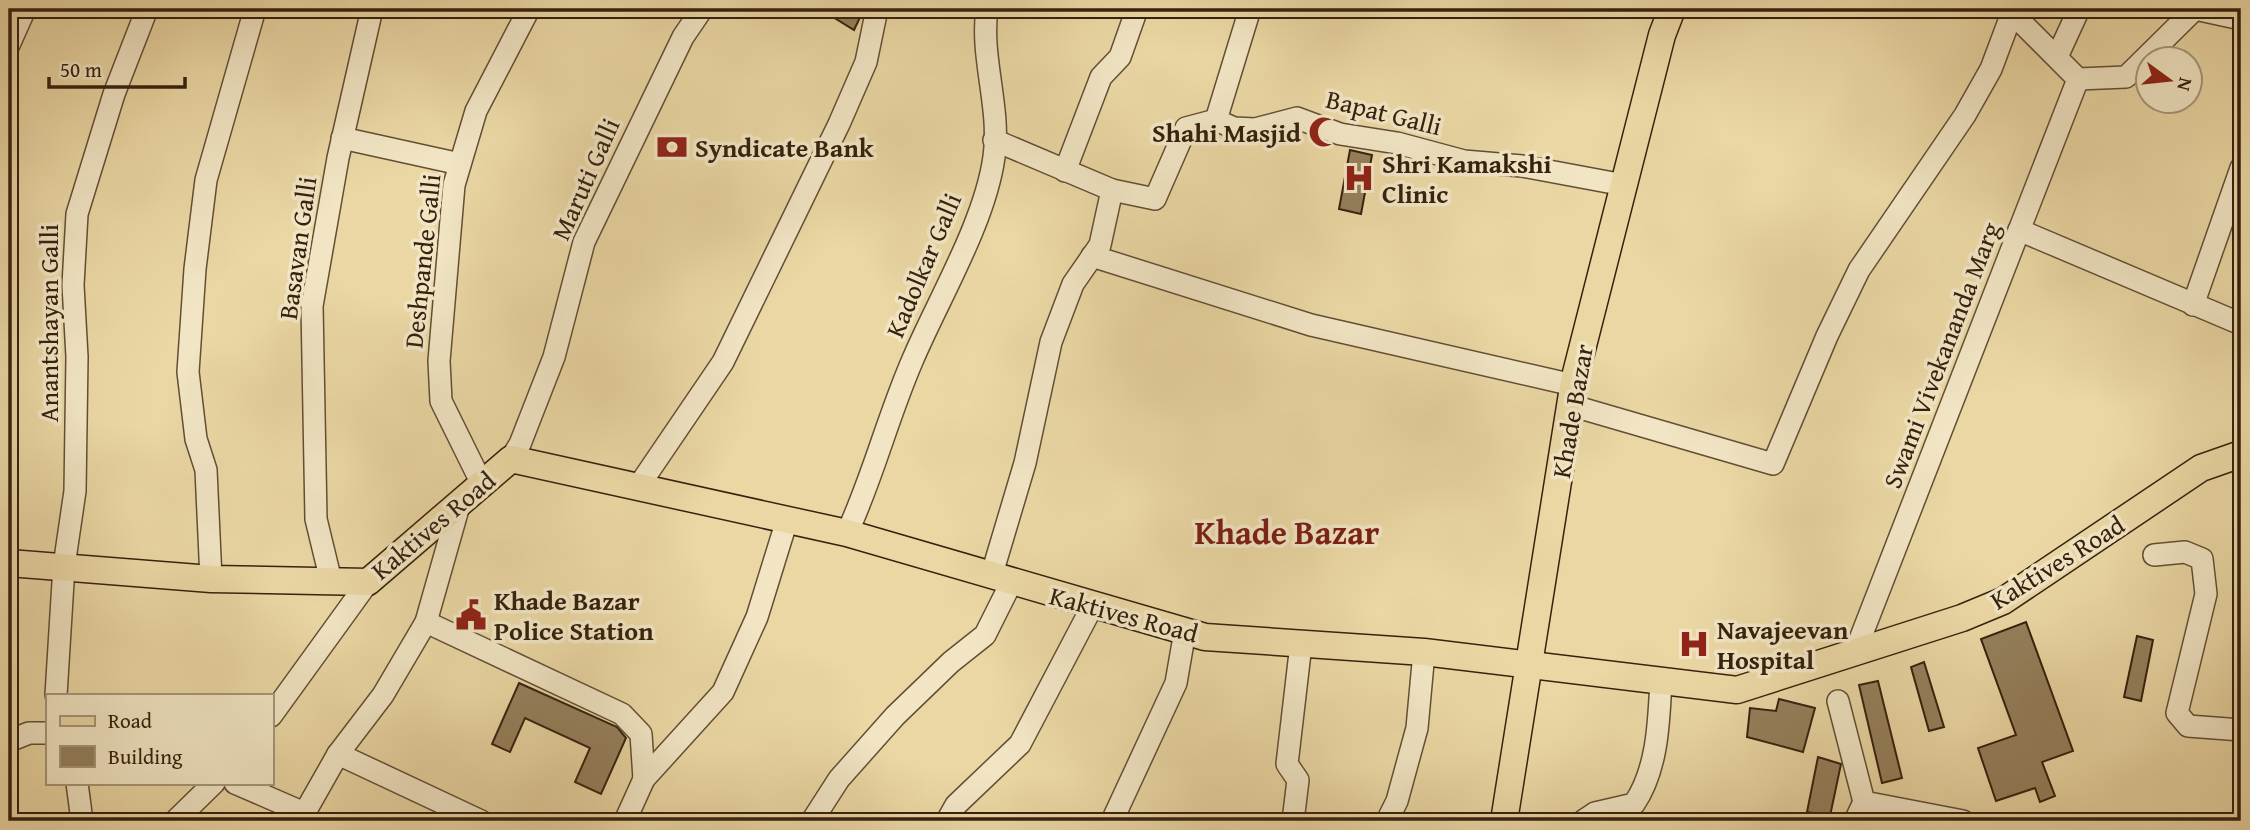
<svg xmlns="http://www.w3.org/2000/svg" width="2250" height="830" viewBox="0 0 2250 830" font-family="'Gentium Book Plus',serif">
<rect width="100%" height="100%" fill="#ead7a4"/>
<filter id="stains"><feTurbulence type="fractalNoise" baseFrequency=".00286" numOctaves="4"/><feColorMatrix values="0 0 0 0 .2 0 0 0 0 .09 0 0 0 0 .02 0 0 0 .5 -.17"/></filter>
<radialGradient id="worn" r=".72"><stop offset=".6" stop-color="#630" stop-opacity="0"/><stop offset="1" stop-color="#630" stop-opacity=".3"/></radialGradient>
<!-- building -->
<g fill="#94805c" stroke="#36210e" stroke-width="2">
<polygon points="820,9 864,9 854,30"/>
<polygon points="1350,150 1372,155 1361,214 1339,209"/>
<polygon points="2026,622 2073,751 2042,762 2055,796 2040,802 2035,788 1996,801 1978,748 2016,735 1981,639"/>
<polygon points="2137,636 2153,640 2141,701 2124,697"/>
<polygon points="1924,662 1944,727 1929,731 1911,667"/>
<polygon points="1878,681 1902,778 1882,783 1859,685"/>
<polygon points="519,683 617,727 626,738 601,794 575,782 590,748 525,718 510,752 492,744"/>
<polygon points="1779,699 1815,708 1803,752 1747,737 1750,708 1776,711"/>
<polygon points="1818,757 1841,764 1830,816 1807,812"/>
</g>
<g fill="none" stroke-linecap="round" stroke-linejoin="round">
<!-- minor casing -->
<g stroke="#634e34" stroke-width="24">
<g id="minor">
<polyline points="2008,9 2078,79"/>
<polyline points="2195,9 2241,19"/>
<polyline points="9,45 25,9"/>
<polyline points="2057,57 2079,9"/>
<polyline points="2078,79 2126,77 2195,9"/>
<polyline points="1216,120 1234,128 1255,129 1297,118 1340,134 1397,143 1464,161 1522,166 1624,185"/>
<polyline points="342,138 460,164"/>
<polyline points="1065,171 1101,77 1120,57 1137,9"/>
<polyline points="1112,190 1155,199 1186,128 1216,120 1250,9"/>
<polyline points="2019,230 2241,324"/>
<polyline points="1092,256 1311,325 1573,385"/>
<polyline points="2193,305 2241,168"/>
<polyline points="1570,405 1773,464 1827,336 1859,270 1965,115 1991,69 2012,13"/>
<polyline points="511,459 520,444 554,357 584,242 683,37 702,9"/>
<polyline points="482,484 441,401 439,361 454,185 476,111 529,9"/>
<polyline points="638,487 723,362 839,124 866,62 877,9"/>
<path d="M847,533c26,-56 41,-117 66,-174 26,-61 72,-137 81,-202 7,-50 -14,-99 -7,-148"/>
<polyline points="2154,555 2185,552 2202,559 2206,594 2177,713 2188,726 2241,730"/>
<polyline points="991,577 1025,463 1051,342 1073,284 1100,245 1112,190 994,140"/>
<polyline points="211,579 206,470 196,439 188,372 195,269 206,180 255,9"/>
<polyline points="331,581 316,519 312,306 338,158 372,9"/>
<polyline points="426,622 622,714 641,734 644,779"/>
<polyline points="1855,652 2078,79"/>
<polyline points="56,695 64,566 75,491 77,357 73,285 77,214 114,94 147,9"/>
<polyline points="1838,701 1864,802 1963,821"/>
<polyline points="271,716 368,582"/>
<polyline points="9,741 29,733 47,733"/>
<polyline points="338,754 481,821"/>
<polyline points="77,783 82,821"/>
<polyline points="235,783 304,813"/>
<polyline points="175,821 214,783"/>
<polyline points="300,821 338,754 383,695 426,622 460,502"/>
<polyline points="625,821 644,779 723,692 757,617 787,520"/>
<polyline points="812,821 839,779 895,716 951,662 985,635 1011,583"/>
<polyline points="947,821 956,805 1020,744 1093,605"/>
<polyline points="1112,821 1176,683 1185,631"/>
<polyline points="1293,821 1298,780 1287,764 1301,644"/>
<polyline points="1387,821 1397,801 1417,728 1424,652"/>
<path d="M1583,821l12,-8 39,-9c24,-35 25,-84 27,-125"/>
<polyline points="1855,821 1864,802"/>
</g>
</g>
<!-- major casing -->
<g stroke="#36210e" stroke-width="29">
<g id="major">
<polyline points="9,563 211,579 368,582 511,459 847,533 1205,637 1424,652 1737,690 1962,618 2003,601 2201,468 2241,454"/>
<polyline points="1504,821 1574,381 1662,35 1672,9"/>
</g>
</g>
<!-- minor -->
<use href="#minor" stroke="#f1e5c4" stroke-width="21"/>
<!-- major -->
<use href="#major" stroke="#ead7a4" stroke-width="26"/>
</g>
<!-- icons -->
<defs>
<g id="mosque-bare" transform="scale(2.415)"><path d="M3.5-4.9A6 6 0 1 0 3.5 4.9A5 5 0 1 1 3.5-4.9Z" fill="#8f2418" stroke="#f1e5c4" stroke-width="2.5" paint-order="stroke"/></g>
<g id="bank-bare" transform="scale(2.415)"><path d="M-6-4H6V4H-6ZM0-2.3a2.3 2.3 0 1 0 0 4.6a2.3 2.3 0 1 0 0-4.6Z" fill="#8f2418" stroke="#f1e5c4" stroke-width="2.5" paint-order="stroke"/></g>
<g id="hospital-bare" transform="scale(2.415)"><path d="M-5-5h3v3.5h4V-5h3V5h-3V1.5h-4V5h-3Z" fill="#8f2418" stroke="#f1e5c4" stroke-width="2.5" paint-order="stroke"/></g>
<g id="civic-bare" transform="scale(2.415)"><path d="M-.6-6.5H3V-4.5H.6V-3L4-1V1h2V6H-6V1h2V-1L-.6-3ZM-1.2 2.5V6h2.4V2.5Z" fill="#8f2418" stroke="#f1e5c4" stroke-width="2.5" paint-order="stroke"/></g>
</defs>
<g fill-rule="evenodd">
<use href="#mosque-bare" x="1324" y="132"/>
<use href="#bank-bare" x="672" y="147"/>
<use href="#hospital-bare" x="1359" y="178"/>
<use href="#civic-bare" x="471" y="615"/>
<use href="#hospital-bare" x="1694" y="644"/>
</g>
<g text-anchor="middle" dominant-baseline="central" stroke-width="7" stroke-linejoin="round" paint-order="stroke">
<!-- street labels -->
<g font-size="26" fill="#36210e" stroke="#f1e5c4">
<text transform="translate(1384 112) rotate(14)">Bapat Galli</text>
<text transform="translate(585 179) rotate(-66)">Maruti Galli</text>
<text transform="translate(297 248) rotate(-82)">Basavan Galli</text>
<text transform="translate(422 261) rotate(-84)">Deshpande Galli</text>
<text transform="translate(923 265) rotate(-67)">Kadolkar Galli</text>
<text transform="translate(48 323) rotate(-90)">Anantshayan Galli</text>
<text transform="translate(1941 355) rotate(-69)">Swami Vivekananda Marg</text>
<text transform="translate(1572 411) rotate(-80)">Khade Bazar</text>
<text transform="translate(433 525) rotate(-40)">Kaktives Road</text>
<text transform="translate(2057 562) rotate(-32)">Kaktives Road</text>
<text transform="translate(1124 614) rotate(15)">Kaktives Road</text>
</g>
<!-- poi labels -->
<g font-size="26" font-weight="bold" fill="#36210e" stroke="#f1e5c4" text-anchor="start">
<text x="1301" y="132" text-anchor="end">Shahi Masjid</text>
<text x="695" y="147">Syndicate Bank</text>
<text x="1382" y="163">Shri Kamakshi<tspan x="1382" dy="30">Clinic</tspan></text>
<text x="494" y="600">Khade Bazar<tspan x="494" dy="30">Police Station</tspan></text>
<text x="1717" y="629">Navajeevan<tspan x="1717" dy="30">Hospital</tspan></text>
</g>
<!-- district labels -->
<g font-size="33" font-weight="bold" fill="#7a1f14" stroke="#f1e5c4">
<text x="1287" y="532">Khade Bazar</text>
</g>
</g>
<!-- margin -->
<rect width="2250" height="830" fill="none" stroke="#ead7a4" stroke-width="35"/>
<rect x="10" y="10" width="2229" height="809" fill="none" stroke="#36210e" stroke-width="3.5"/>
<rect x="18" y="18" width="2215" height="795" fill="none" stroke="#36210e" stroke-width="2"/>
<!-- legend -->
<rect x="46" y="694" width="228" height="91" fill="#f1e5c4" stroke="#a6977b" stroke-width="2"/>
<rect x="60" y="716" width="35" height="10" fill="#ead7a4" stroke="#a6977b" stroke-width="2"/>
<text x="108" y="728" font-size="21" fill="#36210e">Road</text>
<rect x="60" y="746" width="35" height="21" fill="#94805c" stroke="#a6977b" stroke-width="2"/>
<text x="108" y="764" font-size="21" fill="#36210e">Building</text>
<!-- north arrow -->
<g transform="translate(2169 80) rotate(105)"><circle r="33" fill="#f1e5c4" stroke="#a6977b" stroke-width="2"/>
<path d="M0-5L12 26L0 18L-12 26Z" fill="#8f2418"/>
<text y="-10" font-size="19" font-weight="bold" text-anchor="middle" fill="#36210e">N</text>
</g>
<!-- scale -->
<path d="M49 77v10h136v-10" fill="none" stroke="#36210e" stroke-width="3.5"/>
<text x="60" y="77" font-size="21" fill="#36210e" stroke="#f1e5c4" stroke-width="5" paint-order="stroke">50 m</text>
<rect width="100%" height="100%" filter="url(#stains)"/>
<rect width="100%" height="100%" fill="url(#worn)"/>
</svg>
